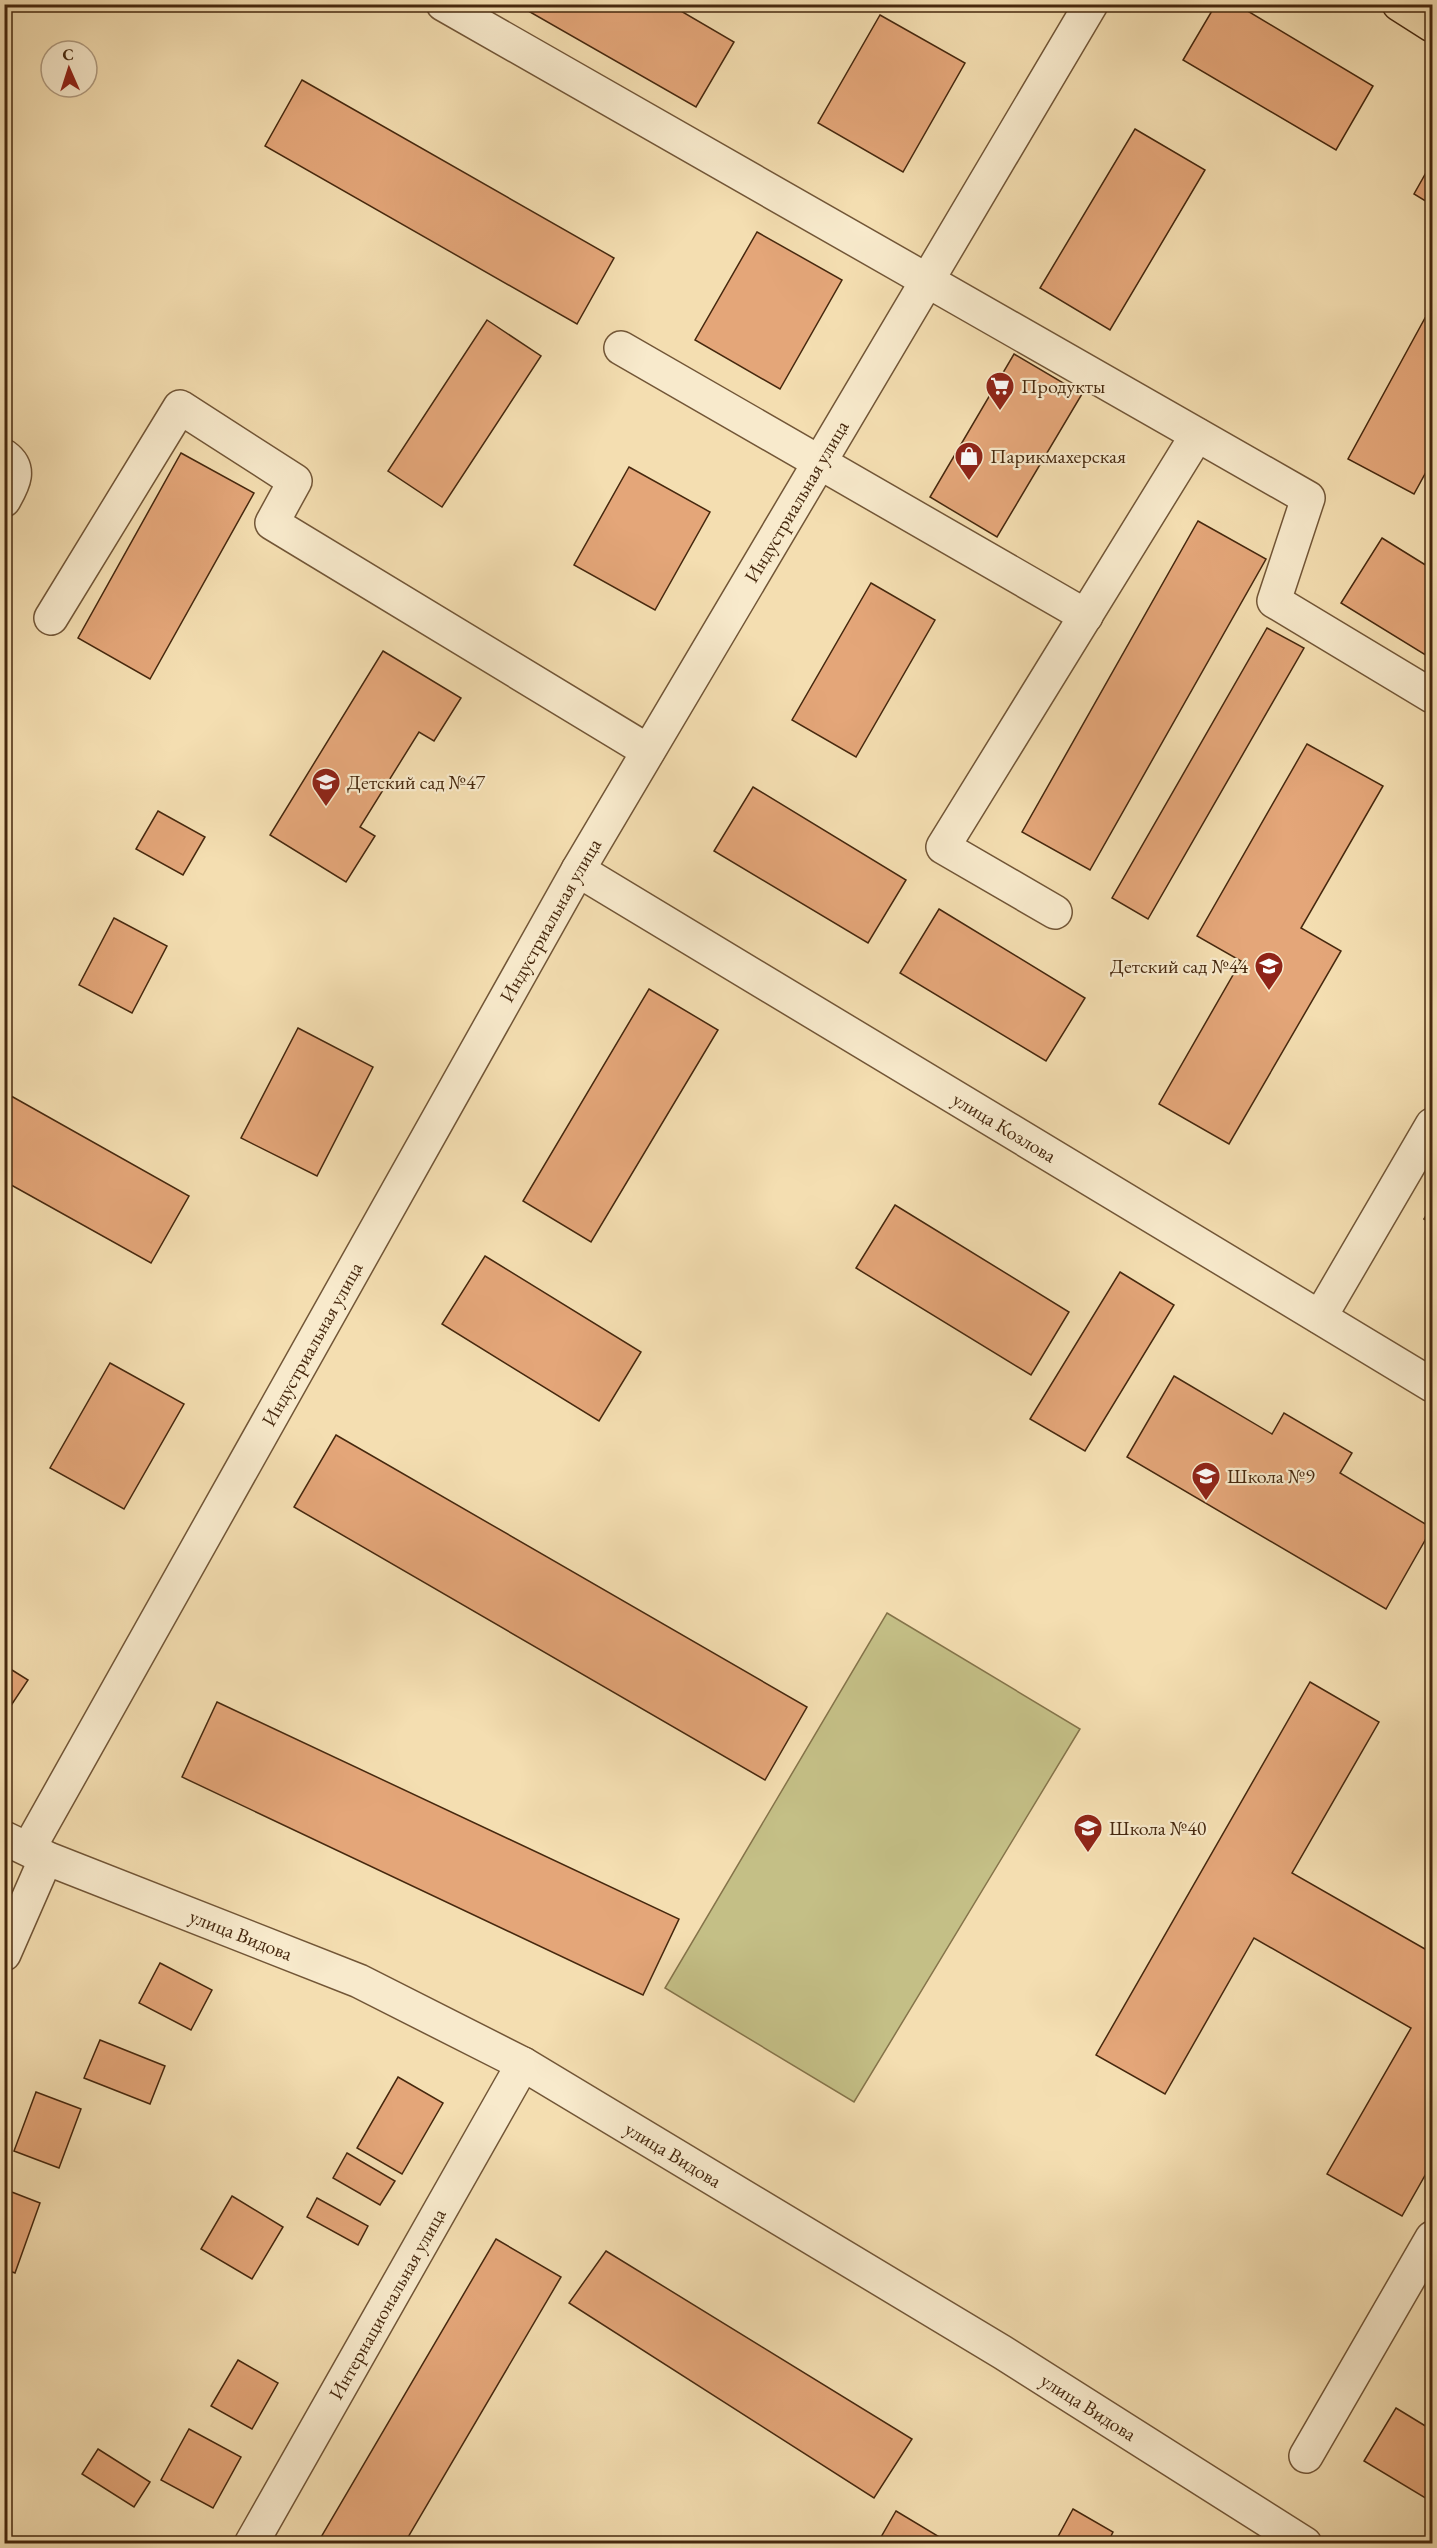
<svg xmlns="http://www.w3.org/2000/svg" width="1437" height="2548" viewBox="0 0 1437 2548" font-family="'EB Garamond',serif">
<rect width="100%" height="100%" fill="#f4deb1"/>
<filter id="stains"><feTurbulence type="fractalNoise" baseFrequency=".00333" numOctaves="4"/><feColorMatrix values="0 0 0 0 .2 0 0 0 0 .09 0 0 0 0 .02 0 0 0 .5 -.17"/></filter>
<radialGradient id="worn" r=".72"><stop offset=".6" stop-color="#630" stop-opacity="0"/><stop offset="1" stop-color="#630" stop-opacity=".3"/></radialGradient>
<!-- green -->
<polygon fill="#c4bf86" stroke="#85744a" stroke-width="1.5" points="887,1613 1080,1729 854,2102 665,1988"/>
<!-- building -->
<g fill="#e4a679" stroke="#46280e" stroke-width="1.5">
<polygon points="516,4 669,4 734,42 696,107"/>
<polygon points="1216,4 1236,4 1373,86 1336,150 1183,60"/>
<polygon points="880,15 965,63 903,172 818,123"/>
<polygon points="302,80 614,258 577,324 265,146"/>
<polygon points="1135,129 1205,170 1110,330 1040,288"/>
<polygon points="1432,162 1432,205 1414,194"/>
<polygon points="757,232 842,280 780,389 695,340"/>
<polygon points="1425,318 1432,322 1432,461 1414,494 1348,459"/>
<polygon points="487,320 541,356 442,507 388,471"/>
<polygon points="1014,354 1082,394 997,537 930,497"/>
<polygon points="181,453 254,493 150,679 78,638"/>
<polygon points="629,467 710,512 655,610 574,565"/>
<polygon points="1198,521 1266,559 1090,870 1022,832"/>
<polygon points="1382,538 1432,569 1432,659 1341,603"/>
<polygon points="871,583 935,620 856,757 792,720"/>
<polygon points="1267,628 1304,648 1148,919 1112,898"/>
<polygon points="383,651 461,698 434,741 419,732 360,827 375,836 346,882 270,835"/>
<polygon points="1307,744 1383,786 1301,928 1341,951 1229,1144 1159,1104 1241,961 1197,936"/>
<polygon points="753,787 906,880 868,943 714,851"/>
<polygon points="158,811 205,837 183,875 136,849"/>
<polygon points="939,909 1085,998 1046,1061 900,973"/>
<polygon points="114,918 167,946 132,1013 79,985"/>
<polygon points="649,989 718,1030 591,1242 523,1201"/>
<polygon points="298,1028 373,1067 317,1176 241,1138"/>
<polygon points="4,1092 189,1196 151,1263 4,1181"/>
<polygon points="895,1205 1069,1312 1031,1375 856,1268"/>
<polygon points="1432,1205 1432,1224 1424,1219"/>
<polygon points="485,1256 641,1352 599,1421 442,1324"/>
<polygon points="1120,1272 1174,1305 1085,1451 1030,1419"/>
<polygon points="110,1363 184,1404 124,1509 50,1468"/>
<polygon points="1174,1376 1272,1434 1284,1413 1352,1453 1340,1473 1432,1528 1386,1609 1127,1457"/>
<polygon points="336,1435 807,1707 765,1780 294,1507"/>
<polygon points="4,1665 28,1680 4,1716"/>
<polygon points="1310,1682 1379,1722 1292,1873 1432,1953 1432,2163 1402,2216 1327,2174 1411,2028 1254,1938 1165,2094 1096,2055"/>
<polygon points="217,1702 679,1919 643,1995 182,1777"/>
<polygon points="160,1963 212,1990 191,2030 139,2003"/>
<polygon points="100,2040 165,2066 150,2104 84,2078"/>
<polygon points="398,2077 443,2103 402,2174 357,2148"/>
<polygon points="36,2092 81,2109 59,2168 14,2151"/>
<polygon points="347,2153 395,2181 380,2205 333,2178"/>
<polygon points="4,2189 40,2203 15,2273 4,2269"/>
<polygon points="232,2196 283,2227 252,2279 201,2249"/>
<polygon points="317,2198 368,2226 358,2245 307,2217"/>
<polygon points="496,2239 561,2277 404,2544 317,2544"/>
<polygon points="606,2251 912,2439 874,2498 569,2303"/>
<polygon points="238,2360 278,2383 252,2429 211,2406"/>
<polygon points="1396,2408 1432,2430 1432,2502 1364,2461"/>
<polygon points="189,2429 241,2457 213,2508 161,2480"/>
<polygon points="98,2449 150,2482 134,2507 82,2474"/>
<polygon points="1073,2509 1113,2532 1107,2544 1054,2544"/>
<polygon points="896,2511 951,2544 877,2544"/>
<polygon points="4,2534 21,2544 4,2544"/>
</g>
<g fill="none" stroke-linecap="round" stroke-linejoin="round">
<!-- minor casing -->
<g stroke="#725637" stroke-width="36">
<g id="minor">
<polyline points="443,4 1308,498 1274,601 1432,696"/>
<polyline points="621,348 1086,616"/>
<path d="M4,456c18,13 9,28 0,44"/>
<polyline points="51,618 180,407 295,481 272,523 648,751"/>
<path id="s1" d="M578,870l854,515"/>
<polyline points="1055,912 943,847 1197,435"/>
<polyline points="1320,1317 1432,1125"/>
<path id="s2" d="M4,1838l42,20 313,123 164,83 479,288 303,192"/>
<path id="s3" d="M29,1848l549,-978 513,-866"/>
<polyline points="4,1954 46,1858"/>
<polyline points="1306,2456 1432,2238"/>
<path id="s4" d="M251,2544l272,-480"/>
</g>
</g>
<!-- highway casing -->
<g stroke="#46280e" stroke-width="36">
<polyline id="highway" points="1399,4 1432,25"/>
</g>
<!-- minor -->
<use href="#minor" stroke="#f8eacc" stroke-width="33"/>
<!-- highway -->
<use href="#highway" stroke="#f4deb1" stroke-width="33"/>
</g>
<!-- icons -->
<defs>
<g id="supermarket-pin" transform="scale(1.5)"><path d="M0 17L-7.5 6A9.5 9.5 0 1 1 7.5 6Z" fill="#8f2418" stroke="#f8eacc"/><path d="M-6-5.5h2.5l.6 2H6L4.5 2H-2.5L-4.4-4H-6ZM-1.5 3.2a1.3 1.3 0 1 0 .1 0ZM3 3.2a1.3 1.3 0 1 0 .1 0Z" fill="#fff"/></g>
<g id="shop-pin" transform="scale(1.5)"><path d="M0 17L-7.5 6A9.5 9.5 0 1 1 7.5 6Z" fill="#8f2418" stroke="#f8eacc"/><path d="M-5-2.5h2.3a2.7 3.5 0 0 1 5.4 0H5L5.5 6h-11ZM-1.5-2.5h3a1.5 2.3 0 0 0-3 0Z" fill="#fff"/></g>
<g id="school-pin" transform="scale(1.5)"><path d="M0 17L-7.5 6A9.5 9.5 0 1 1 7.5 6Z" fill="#8f2418" stroke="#f8eacc"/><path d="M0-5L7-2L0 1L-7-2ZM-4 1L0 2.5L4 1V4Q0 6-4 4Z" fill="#fff"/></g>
</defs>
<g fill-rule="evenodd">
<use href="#supermarket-pin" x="1000" y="386"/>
<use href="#shop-pin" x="969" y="456"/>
<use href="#school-pin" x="326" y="782"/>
<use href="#school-pin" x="1269" y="966"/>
<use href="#school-pin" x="1206" y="1476"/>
<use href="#school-pin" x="1088" y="1828"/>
</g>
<g text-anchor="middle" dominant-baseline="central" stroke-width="4.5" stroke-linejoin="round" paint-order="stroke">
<!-- poi labels -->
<g font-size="20" fill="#46280e" stroke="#f8eacc" text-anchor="start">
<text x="1021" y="386">Продукты</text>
<text x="990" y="456">Парикмахерская</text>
<text x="347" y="782">Детский сад №47</text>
<text x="1248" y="966" text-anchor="end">Детский сад №44</text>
<text x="1227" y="1476">Школа №9</text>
<text x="1109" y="1828">Школа №40</text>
</g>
<!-- street labels -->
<g font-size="20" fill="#46280e" stroke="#f8eacc">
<text stroke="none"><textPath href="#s3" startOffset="1550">Индустриальная улица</textPath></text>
<text stroke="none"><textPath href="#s3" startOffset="1064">Индустриальная улица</textPath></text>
<text stroke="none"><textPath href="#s1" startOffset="498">улица Козлова</textPath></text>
<text stroke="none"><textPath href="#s3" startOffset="578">Индустриальная улица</textPath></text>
<text stroke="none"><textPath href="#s2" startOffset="256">улица Видова</textPath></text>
<text stroke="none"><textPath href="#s2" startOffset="742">улица Видова</textPath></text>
<text stroke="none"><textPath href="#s4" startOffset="276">Интернациональная улица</textPath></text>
<text stroke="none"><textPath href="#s2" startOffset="1228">улица Видова</textPath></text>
</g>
</g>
<!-- margin -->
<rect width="1437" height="2548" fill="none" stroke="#f4deb1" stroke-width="24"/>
<rect x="6" y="6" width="1425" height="2536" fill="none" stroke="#46280e" stroke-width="3"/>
<rect x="12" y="12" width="1413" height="2524" fill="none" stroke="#46280e" stroke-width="1.5"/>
<!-- north arrow -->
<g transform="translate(69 69) rotate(357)"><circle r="28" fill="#f8eacc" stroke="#b19c80" stroke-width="1.5"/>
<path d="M0-4.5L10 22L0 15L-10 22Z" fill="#8f2418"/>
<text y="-9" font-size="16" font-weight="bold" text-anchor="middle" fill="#46280e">С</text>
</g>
<rect width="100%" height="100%" filter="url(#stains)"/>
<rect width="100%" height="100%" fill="url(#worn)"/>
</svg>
